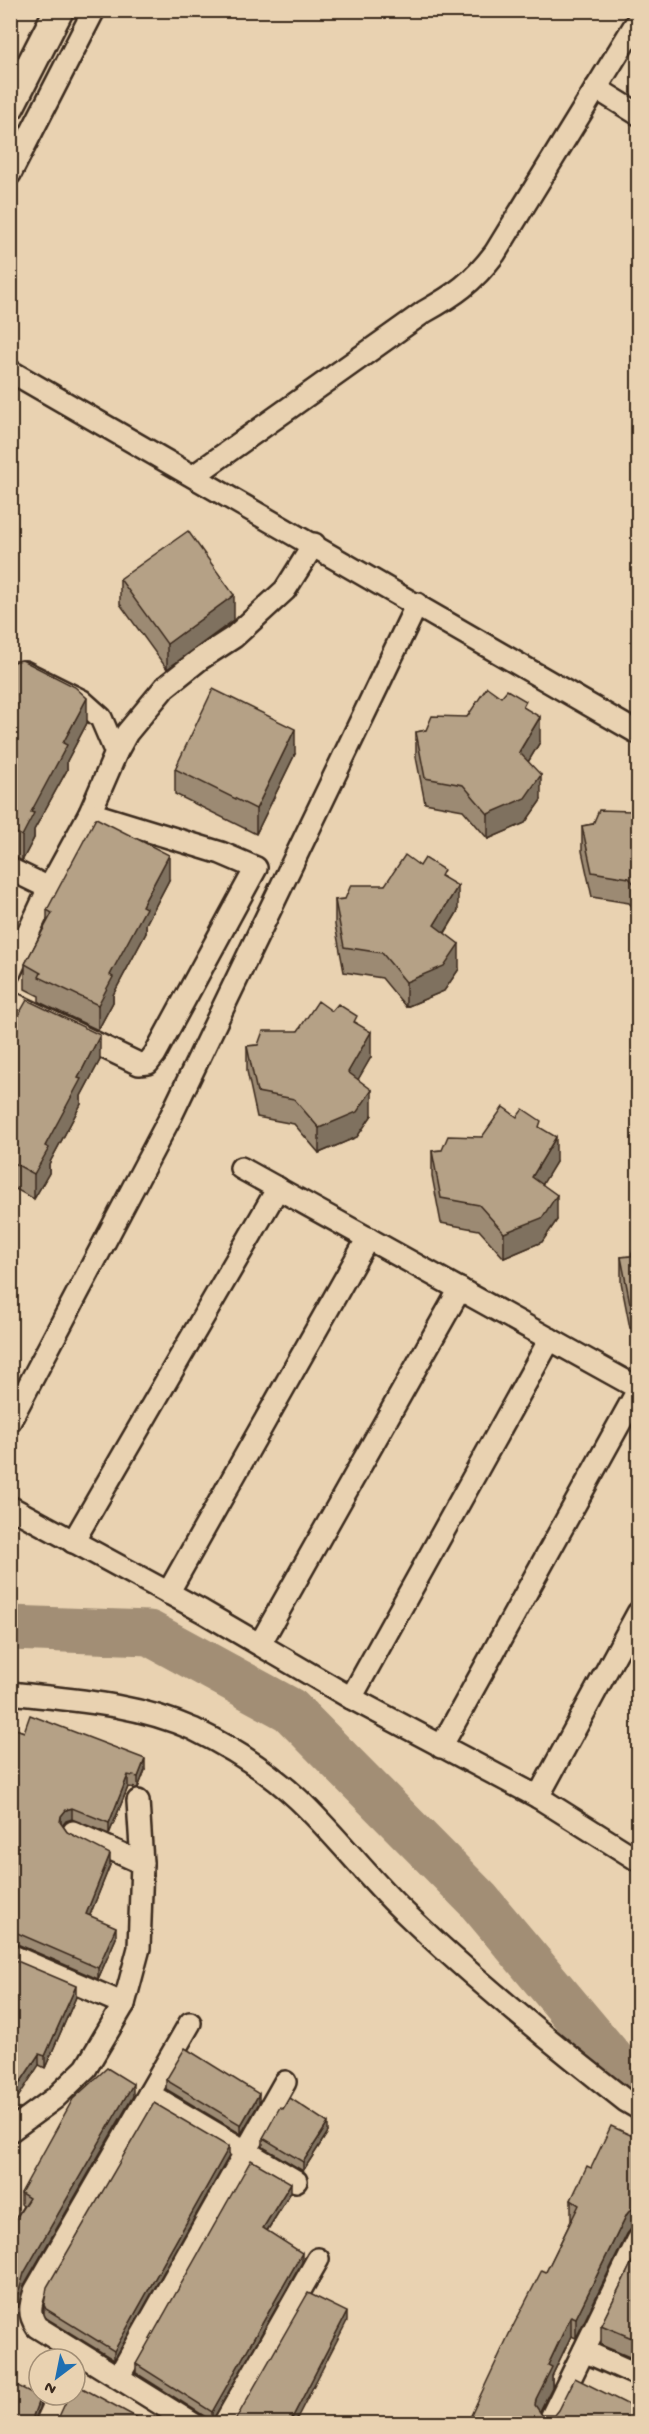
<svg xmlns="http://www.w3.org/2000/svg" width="649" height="2434" viewBox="0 0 649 2434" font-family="'Gochi Hand',sans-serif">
<rect width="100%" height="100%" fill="#e9d2b1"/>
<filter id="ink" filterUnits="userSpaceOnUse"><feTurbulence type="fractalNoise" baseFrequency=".0167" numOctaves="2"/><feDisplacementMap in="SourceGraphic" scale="12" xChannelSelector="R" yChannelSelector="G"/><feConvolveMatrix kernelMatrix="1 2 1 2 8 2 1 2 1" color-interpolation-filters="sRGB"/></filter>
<g filter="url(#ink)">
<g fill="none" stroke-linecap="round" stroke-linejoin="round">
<!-- river -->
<polyline stroke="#a28e75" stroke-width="45" points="10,1628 149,1633 290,1710 478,1900 635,2087 638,2087"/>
<!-- minor casing -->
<g stroke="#3b2a1e" stroke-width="26">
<g id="minor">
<polyline points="596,88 638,114"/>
<polyline points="10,174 94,10"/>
<polyline points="10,371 638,733"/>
<path d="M195,475l229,-163c32,-18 48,-29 71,-59l143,-233"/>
<polyline points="10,674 24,672 82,701 101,718 116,753"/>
<polyline points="10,869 49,888"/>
<polyline points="10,972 49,888 90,813 116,753 127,733 165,687 200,659 234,637 285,590 314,544"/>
<polyline points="10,1002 139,1064 148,1063 155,1054 256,868 221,853 90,813"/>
<polyline points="241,1168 638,1388"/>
<polyline points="10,1421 171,1116 417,604"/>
<polyline points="10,1507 202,1611 351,1698 538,1797 638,1860"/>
<polyline points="73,1542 278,1188"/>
<polyline points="168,1593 368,1238"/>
<polyline points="260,1644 460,1289"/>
<path d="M10,1693c62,7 125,10 183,36 37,18 75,42 105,70 37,35 67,75 103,110 71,69 147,131 225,192l12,7"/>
<polyline points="351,1698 550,1339"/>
<polyline points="441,1747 638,1390"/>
<polyline points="538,1797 638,1613"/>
<polyline points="73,1832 142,1863"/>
<polyline points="10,1955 124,2004"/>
<path d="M190,2023l-155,268c-5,15 -7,23 2,36l156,97"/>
<polyline points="149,2094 296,2181"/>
<polyline points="10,2131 55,2098 86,2068 124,2004 139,1948 142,1863 138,1801"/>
<polyline points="584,2351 638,2375"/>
<polyline points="119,2376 285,2082"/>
<polyline points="46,2424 59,2395"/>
<polyline points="224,2424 318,2259"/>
<polyline points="548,2424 638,2240"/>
</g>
</g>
<!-- secondary casing -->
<g stroke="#3b2a1e" stroke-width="33">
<polyline id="secondary" points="10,106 59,10"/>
</g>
<!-- minor -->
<use href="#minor" stroke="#e9d2b1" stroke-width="21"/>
<!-- secondary -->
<use href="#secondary" stroke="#e9d2b1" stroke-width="28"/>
</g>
<!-- wall -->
<g fill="#9c8a73" stroke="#3b2a1e" stroke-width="1.5">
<polygon points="120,579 234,620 167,669 120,604"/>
<polygon points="10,666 87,723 67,761 67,770 34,830 34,838 22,861 15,857 10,857"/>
<polygon points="501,697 526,709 540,742 528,762 541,800 525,823 488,839 463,810 425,803 416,757 416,732 426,730 467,717"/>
<polygon points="295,754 256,834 175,794 175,769"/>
<polygon points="639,802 639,914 629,903 592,897 582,851 582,826 593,824 633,811"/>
<polygon points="420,866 444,877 458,911 445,933 459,969 444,991 406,1007 382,978 344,972 335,925 335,900 345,899 385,885"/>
<polygon points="169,880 146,924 146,933 113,995 113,1002 98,1030 39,1002 39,996 25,989 25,964 47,923 47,910"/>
<polygon points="332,1011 357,1023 371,1057 358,1079 372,1115 357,1137 319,1153 294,1124 257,1117 247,1071 247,1046 258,1045 298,1031"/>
<polygon points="10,1030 100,1060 81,1096 81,1104 49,1164 49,1173 34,1199 10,1186"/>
<polygon points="517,1117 541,1129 556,1162 542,1184 557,1220 542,1242 504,1258 479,1230 441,1223 432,1176 432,1151 442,1150 482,1137"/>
<polygon points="639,1242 639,1330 630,1328 621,1282 621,1257 631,1256"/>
<polygon points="10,1727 24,1732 145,1770 138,1788 128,1787 109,1834 72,1819 66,1821 63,1826 67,1832 110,1865 90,1915 116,1938 98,1979 15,1943 10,1944"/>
<polygon points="10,1958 76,1997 45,2068 39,2065"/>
<polygon points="166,2080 259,2103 241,2134 166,2089"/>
<polygon points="133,2096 24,2285 19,2303 10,2317 10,2222 13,2223 23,2206 21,2204 21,2193"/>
<polygon points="283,2109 328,2132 303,2171 263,2147 263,2138"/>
<polygon points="639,2139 639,2228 631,2229 627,2234 576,2338 571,2336 552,2376 552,2387 540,2412 542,2415 467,2424 546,2272 571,2221 571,2200 591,2168"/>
<polygon points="229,2156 114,2360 46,2318 44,2314 44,2305"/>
<polygon points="291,2192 267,2231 302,2262 212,2421 136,2373 136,2364"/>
<polygon points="639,2248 639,2361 601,2345 601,2325"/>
</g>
<!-- shaded-wall -->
<g fill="#7f715e" stroke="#3b2a1e" stroke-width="1.5">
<polygon points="234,595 234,620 167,669 167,644"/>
<polygon points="87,698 87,723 67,761 67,770 34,830 34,838 22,861 22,836 31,812 63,743"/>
<polygon points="540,717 540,742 519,777 519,752"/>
<polygon points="295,729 295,754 256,834 256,809"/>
<polygon points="541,775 541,800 525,823 488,839 488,814"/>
<polygon points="169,855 169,880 146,924 146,933 113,995 113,1002 98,1030 98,1005 110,975 142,906"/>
<polygon points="458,886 458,911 434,950 434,925"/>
<polygon points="459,944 459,969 444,991 406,1007 406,982"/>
<polygon points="371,1032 371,1057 348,1097 348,1072"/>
<polygon points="100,1035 100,1060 81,1096 81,1104 49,1164 49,1173 34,1199 34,1174 45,1146 78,1078"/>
<polygon points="372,1090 372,1115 357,1137 319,1153 319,1128"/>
<polygon points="556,1137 556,1162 532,1202 532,1177"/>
<polygon points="557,1195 557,1220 542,1242 504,1258 504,1233"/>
<polygon points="11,1223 11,1248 10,1250 10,1225"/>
<polygon points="145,1759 145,1770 138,1788 138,1777"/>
<polygon points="128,1775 128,1787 109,1834 109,1823"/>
<polygon points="72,1808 72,1819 66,1821 61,1827 61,1816 66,1810"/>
<polygon points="110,1854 110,1865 86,1925 86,1914"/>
<polygon points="116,1927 116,1938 98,1979 98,1968"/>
<polygon points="76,1986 76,1997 45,2068 45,2056"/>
<polygon points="39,2054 39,2065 10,2110 10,2098"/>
<polygon points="133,2084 133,2096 24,2285 19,2303 10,2317 10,2306 24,2273"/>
<polygon points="259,2094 259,2103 241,2134 241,2125"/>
<polygon points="328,2123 328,2132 303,2171 303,2162"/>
<polygon points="229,2147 229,2156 114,2360 114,2351"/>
<polygon points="291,2183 291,2192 263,2237 263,2228"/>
<polygon points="638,2207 638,2227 631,2229 627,2234 576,2338 576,2318 627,2214 631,2209"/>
<polygon points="302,2253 302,2262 212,2421 212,2412"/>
<polygon points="347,2312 347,2321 294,2424 289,2424"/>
<polygon points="571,2316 571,2336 552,2376 552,2387 536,2419 535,2405 536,2399 548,2365"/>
<polygon points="40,2397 40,2405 34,2424 33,2416"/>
</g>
<!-- building -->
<g fill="#b5a186" stroke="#3b2a1e" stroke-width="1.5">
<polygon points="188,531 234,595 167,644 120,579"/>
<polygon points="22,660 75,687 87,698 63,743 67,745 31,812 34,813 22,836 15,832 10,832 10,666 13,662"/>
<polygon points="487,687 501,697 507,690 526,701 523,707 540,717 519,752 541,775 525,798 488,814 463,785 425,778 416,732 426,730 432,716 467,717"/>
<polygon points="213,689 295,729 256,809 175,769"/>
<polygon points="639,802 639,889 629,878 592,872 582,826 593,824 599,810 633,811"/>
<polygon points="96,818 169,855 142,906 146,908 110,975 113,977 98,1005 39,977 41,973 25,964 52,913 47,910"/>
<polygon points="405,855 420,866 425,858 444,870 441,876 458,886 434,925 459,944 444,966 406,982 382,953 344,947 335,900 345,899 351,885 385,885"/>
<polygon points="27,1000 100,1035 78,1078 81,1079 45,1146 49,1148 34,1174 10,1161 10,1030"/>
<polygon points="318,1001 332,1011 338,1004 357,1016 354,1022 371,1032 348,1072 372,1090 357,1112 319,1128 294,1099 257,1092 247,1046 258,1045 263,1031 298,1031"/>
<polygon points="503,1107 517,1117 523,1109 541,1121 539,1127 556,1137 532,1177 557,1195 542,1218 504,1233 479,1205 441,1198 432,1151 442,1150 448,1136 482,1137"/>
<polygon points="637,1242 639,1242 639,1305 630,1303 621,1257 631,1256"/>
<polygon points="30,1715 145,1759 138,1777 128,1775 109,1823 72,1808 66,1810 61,1816 60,1822 67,1832 110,1854 86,1914 116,1927 98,1968 15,1932 10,1932 10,1727 24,1732"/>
<polygon points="10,1958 76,1986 45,2056 39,2054 10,2098"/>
<polygon points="185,2048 259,2094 241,2125 166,2080"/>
<polygon points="107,2068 133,2084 24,2273 19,2291 10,2306 10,2222 13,2223 29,2198 21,2193 73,2099"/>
<polygon points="290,2098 328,2123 303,2162 263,2138 280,2107 283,2109"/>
<polygon points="154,2103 229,2147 114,2351 46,2309 44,2305 47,2287"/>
<polygon points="611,2126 639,2139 639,2208 631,2209 627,2214 576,2318 571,2316 548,2365 552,2367 536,2399 535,2405 542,2415 555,2415 559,2410 575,2378 639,2410 639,2424 467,2424 510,2332 542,2270 546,2272 579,2205 571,2200 587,2166 591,2168"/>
<polygon points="251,2160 291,2183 263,2228 302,2253 212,2412 136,2364"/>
<polygon points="639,2248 639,2341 601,2325"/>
<polygon points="308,2293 347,2312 289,2424 233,2424"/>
<polygon points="10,2382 40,2397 33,2416 35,2422 37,2424 10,2424"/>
<polygon points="75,2384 149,2424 55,2424 57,2421 69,2395 75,2395"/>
</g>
</g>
<!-- margin -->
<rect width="649" height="2434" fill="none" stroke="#e9d2b1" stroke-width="36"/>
<rect x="18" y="18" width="613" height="2398" fill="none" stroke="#3b2a1e" stroke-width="2" filter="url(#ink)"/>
<!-- north arrow -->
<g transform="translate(57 2377) rotate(212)"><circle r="28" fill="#e9d2b1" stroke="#a38f76" stroke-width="1.5"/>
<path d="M0-4.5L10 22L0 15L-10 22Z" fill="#1f6fb2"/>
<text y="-9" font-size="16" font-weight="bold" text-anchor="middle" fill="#3b2a1e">N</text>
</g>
</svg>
